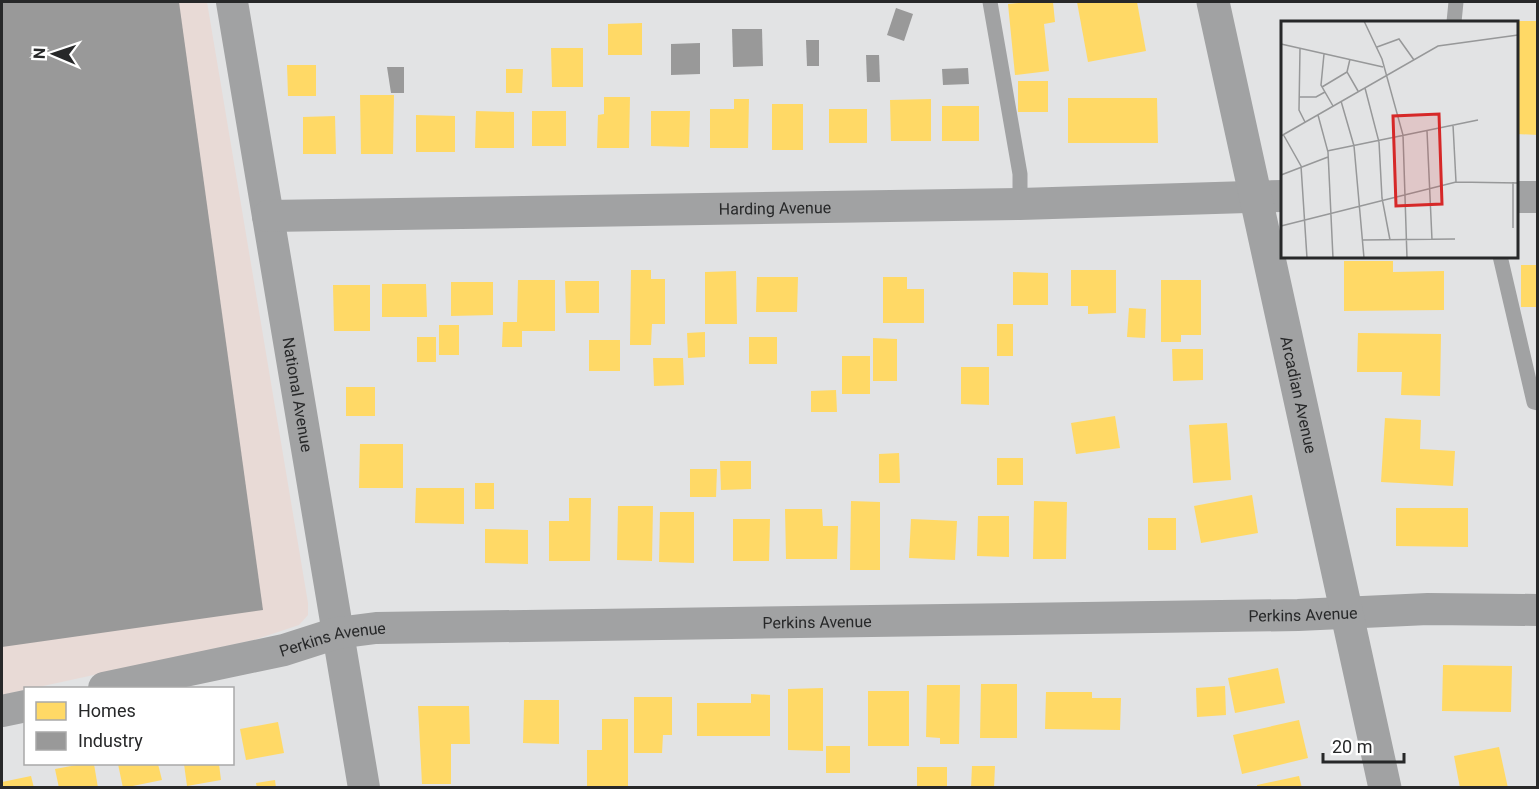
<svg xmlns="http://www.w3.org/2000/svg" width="1539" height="789" viewBox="0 0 1539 789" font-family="Roboto,sans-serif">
<rect width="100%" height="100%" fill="#e2e3e4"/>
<!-- industrial -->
<polygon fill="#e8dad6" points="2,2 207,2 308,603 308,615 299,625 254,640 2,695"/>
<!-- homes -->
<g fill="#ffd966">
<polygon points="1030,2 1053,2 1055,22 1044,24 1049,71 1015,75 1008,4"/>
<polygon points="1077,2 1137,2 1146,51 1088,62"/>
<polygon points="1516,21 1538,21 1538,135 1517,134"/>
<polygon points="642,23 642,55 608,55 608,24"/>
<polygon points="551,48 583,48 583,87 552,87"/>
<polygon points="287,65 316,65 316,96 288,96"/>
<polygon points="506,69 523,69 522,93 506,93"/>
<rect x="1018" y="81" width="30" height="31"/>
<polygon points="360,95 394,95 393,154 361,154"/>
<polygon points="604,97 630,97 629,148 597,148 598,115 604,114"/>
<polygon points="1068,98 1157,98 1158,143 1068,143"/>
<polygon points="734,99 749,99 748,148 710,148 710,109 734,109"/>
<polygon points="931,99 931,141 891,141 890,100"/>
<rect x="772" y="104" width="31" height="46"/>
<rect x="942" y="106" width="37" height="35"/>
<rect x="829" y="109" width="38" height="34"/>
<polygon points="476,111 514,112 514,148 475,148"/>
<rect x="532" y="111" width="34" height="35"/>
<polygon points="651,111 690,111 689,147 651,146"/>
<polygon points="416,115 455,116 455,152 416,152"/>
<polygon points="335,116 336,154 303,154 303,117"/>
<polygon points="1344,261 1393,261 1393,272 1444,271 1444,310 1344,311"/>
<rect x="1521" y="265" width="17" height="42"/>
<polygon points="631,270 651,270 651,279 665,279 665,324 652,324 651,345 630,345"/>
<polygon points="1071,270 1116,270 1116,313 1088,314 1088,306 1071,306"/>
<polygon points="736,271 737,324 705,324 705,272"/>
<polygon points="1013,272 1048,273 1048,305 1013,305"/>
<polygon points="757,277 798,277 797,312 756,312"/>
<polygon points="883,277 907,277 907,289 924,289 924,323 883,323"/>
<polygon points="518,280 555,280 555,331 522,331 522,347 502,347 503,322 517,322"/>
<polygon points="1161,280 1201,280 1201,335 1181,335 1181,342 1161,342"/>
<polygon points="565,281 599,281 599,313 566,313"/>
<polygon points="451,282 493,282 493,315 451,316"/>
<polygon points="382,284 426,284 427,317 382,317"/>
<polygon points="333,285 370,285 370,331 334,331"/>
<polygon points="1129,308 1146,309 1145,338 1127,337"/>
<rect x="997" y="324" width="16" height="32"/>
<rect x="439" y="325" width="20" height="30"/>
<polygon points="705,332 705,357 688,358 687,333"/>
<polygon points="1358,333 1441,334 1440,396 1401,395 1402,372 1357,372"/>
<rect x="417" y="337" width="19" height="25"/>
<rect x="749" y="337" width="28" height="27"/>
<polygon points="873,338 897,339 897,381 873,381"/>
<rect x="589" y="340" width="31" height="31"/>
<polygon points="1172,349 1203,349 1203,380 1173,381"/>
<rect x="842" y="356" width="28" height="38"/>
<polygon points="653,358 683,358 684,385 654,386"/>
<polygon points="961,367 989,367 989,405 961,404"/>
<rect x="346" y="387" width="29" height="29"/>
<polygon points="836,390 837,412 811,412 811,391"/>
<polygon points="1115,416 1120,448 1076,454 1071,423"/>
<polygon points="1385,418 1421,420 1420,449 1455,451 1453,486 1381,482"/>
<polygon points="1227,423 1231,480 1193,483 1189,425"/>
<polygon points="360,444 403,444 403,488 359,488"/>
<polygon points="899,453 900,483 879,483 879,454"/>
<rect x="997" y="458" width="26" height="27"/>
<polygon points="720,461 751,461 751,489 721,490"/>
<polygon points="690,469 717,469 716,497 690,497"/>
<rect x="475" y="483" width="19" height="26"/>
<polygon points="416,488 464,488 464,524 415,523"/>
<polygon points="1252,495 1258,533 1201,543 1194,506"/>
<polygon points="569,498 591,498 590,561 549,561 549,521 569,521"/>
<polygon points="851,501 880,502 880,570 850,570"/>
<polygon points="1034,501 1067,502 1066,559 1033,559"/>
<polygon points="618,506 653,506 652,561 617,560"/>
<polygon points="1396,508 1468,508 1468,547 1396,546"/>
<polygon points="785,509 822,509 823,526 838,526 837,559 786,559"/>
<polygon points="660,512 694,512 694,563 659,562"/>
<polygon points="978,516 1009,516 1009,557 977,556"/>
<rect x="1148" y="518" width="28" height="32"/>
<polygon points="733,519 770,519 769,561 733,561"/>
<polygon points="911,519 957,521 955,560 909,558"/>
<polygon points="485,529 528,530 528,564 485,563"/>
<polygon points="1443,665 1512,666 1511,712 1442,711"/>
<polygon points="1278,668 1285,703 1235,713 1228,678"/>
<polygon points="981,684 1017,684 1017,738 980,738"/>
<polygon points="927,685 960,685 959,744 940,744 940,738 926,737"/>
<polygon points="1225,686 1226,715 1197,717 1196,688"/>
<polygon points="823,688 823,751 788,750 788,689"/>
<rect x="868" y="691" width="41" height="55"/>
<polygon points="1046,692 1092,692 1092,698 1121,698 1120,730 1045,729"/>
<polygon points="751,694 770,695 770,736 697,736 697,703 751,703"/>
<polygon points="634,697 672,697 672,735 663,735 662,753 634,753"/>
<polygon points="524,700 559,700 559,744 523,743"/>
<polygon points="418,706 469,706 470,744 451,744 451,784 422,784"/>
<polygon points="602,719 628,719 628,788 587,788 587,750 602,750"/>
<polygon points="1299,720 1308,758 1242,774 1233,735"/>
<polygon points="278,722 284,753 246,760 240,729"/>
<rect x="826" y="746" width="24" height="27"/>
<polygon points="1499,747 1508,788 1460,788 1454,756"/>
<polygon points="82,764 94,764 98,788 59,788 55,769"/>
<polygon points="118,764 158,764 162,780 123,788"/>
<polygon points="184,764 219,764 221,780 187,786"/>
<polygon points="972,766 995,766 994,788 971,788"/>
<rect x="917" y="767" width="30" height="21"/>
<polygon points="31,776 34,788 2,788 2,782"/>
<polygon points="1299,776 1302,788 1257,788 1257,785"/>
<polygon points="275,780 276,788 257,788 256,783"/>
</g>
<!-- industry -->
<g fill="#999">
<polygon points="2,2 179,2 263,610 2,647"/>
<polygon points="896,8 913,14 904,41 887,35"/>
<polygon points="732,29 762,29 763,66 733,67"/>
<polygon points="806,40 819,40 819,66 807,66"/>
<polygon points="700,43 700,74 671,75 671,44"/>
<polygon points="866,55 879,55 880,82 867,82"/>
<polygon points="387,67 404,67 404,93 391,93"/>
<polygon points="968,68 969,84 943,85 942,69"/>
</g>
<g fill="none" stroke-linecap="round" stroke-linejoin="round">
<!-- lane -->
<g stroke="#a1a2a3" stroke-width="15">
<polyline points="990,2 1020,174 1020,204"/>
<polyline points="1454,22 1456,2"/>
<polyline points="1500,256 1534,402 1538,403"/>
</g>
<!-- street -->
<g stroke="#a1a2a3" stroke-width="32">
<path id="s1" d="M232,2l132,786"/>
<polyline points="1516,197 1538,197"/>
<path id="s2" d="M268,216l752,-12 262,-8"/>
<path id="s3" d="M104,688l180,-38 53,-17 39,-5 922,-13 130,-6 110,1"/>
<polyline points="2,711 26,706"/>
</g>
<!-- secondary -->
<path stroke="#a1a2a3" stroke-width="33" id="s4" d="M1213,2l172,786"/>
</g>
<g text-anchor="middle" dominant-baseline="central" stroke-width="6" stroke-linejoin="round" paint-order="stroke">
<!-- street labels -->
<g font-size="16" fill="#272829" stroke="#fff">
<text stroke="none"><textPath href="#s2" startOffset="507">Harding Avenue</textPath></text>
<text stroke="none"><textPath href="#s1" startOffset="398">National Avenue</textPath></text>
<text stroke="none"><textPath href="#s4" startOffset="402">Arcadian Avenue</textPath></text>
<text stroke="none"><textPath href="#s3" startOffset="1206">Perkins Avenue</textPath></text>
<text stroke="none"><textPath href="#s3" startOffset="720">Perkins Avenue</textPath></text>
<text stroke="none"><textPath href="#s3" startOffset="234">Perkins Avenue</textPath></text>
</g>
</g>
<!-- overview -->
<g transform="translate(1281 21)">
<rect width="237" height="237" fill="#e2e3e4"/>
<path fill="none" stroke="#979899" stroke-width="1.5" d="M83,0l18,38 21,76 4,123M0,23l102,23M96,26l22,-8 15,21M19,28l-1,61 6,12M43,33l-3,31 12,21M69,38l-3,13 11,19M41,66l25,-15M84,67l14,54 3,56 8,42M18,76h17l9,-5M60,80l13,45 10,112M37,94l10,37 5,106M172,104l3,57M146,110l5,109M2,113l18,32 6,92M0,115l157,-90 80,-11M46,130l151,-31M0,154l47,-18M0,205v32M0,205l175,-44 62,1M232,207v-46M82,219l92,-1"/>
<path fill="#d62828" fill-opacity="0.15" stroke="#d62828" stroke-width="3" d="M158,93l3,90 -46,2 -3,-90z"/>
<rect width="237" height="237" fill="none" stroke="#272829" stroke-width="3"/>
</g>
<!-- border -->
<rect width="1539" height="789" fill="none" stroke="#272829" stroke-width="6"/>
<!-- legend -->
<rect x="24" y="687" width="210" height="78" fill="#ffffff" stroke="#a9a9a9" stroke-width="1.5"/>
<rect x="36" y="702" width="30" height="18" fill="#ffd966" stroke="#a9a9a9" stroke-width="1.5"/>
<text x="78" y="717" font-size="18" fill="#272829">Homes</text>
<rect x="36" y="732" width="30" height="18" fill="#999999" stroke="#a9a9a9" stroke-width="1.5"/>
<text x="78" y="747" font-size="18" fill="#272829">Industry</text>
<!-- north arrow -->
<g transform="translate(54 54) rotate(272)" stroke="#ffffff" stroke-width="4.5" paint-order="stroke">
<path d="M0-4.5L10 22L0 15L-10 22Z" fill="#272829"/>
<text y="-9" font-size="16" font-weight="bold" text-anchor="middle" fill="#272829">N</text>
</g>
<!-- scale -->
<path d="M1323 753v9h81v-9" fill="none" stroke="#272829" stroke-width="3"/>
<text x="1332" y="753" font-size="18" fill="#272829" stroke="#ffffff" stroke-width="4.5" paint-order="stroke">20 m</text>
</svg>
